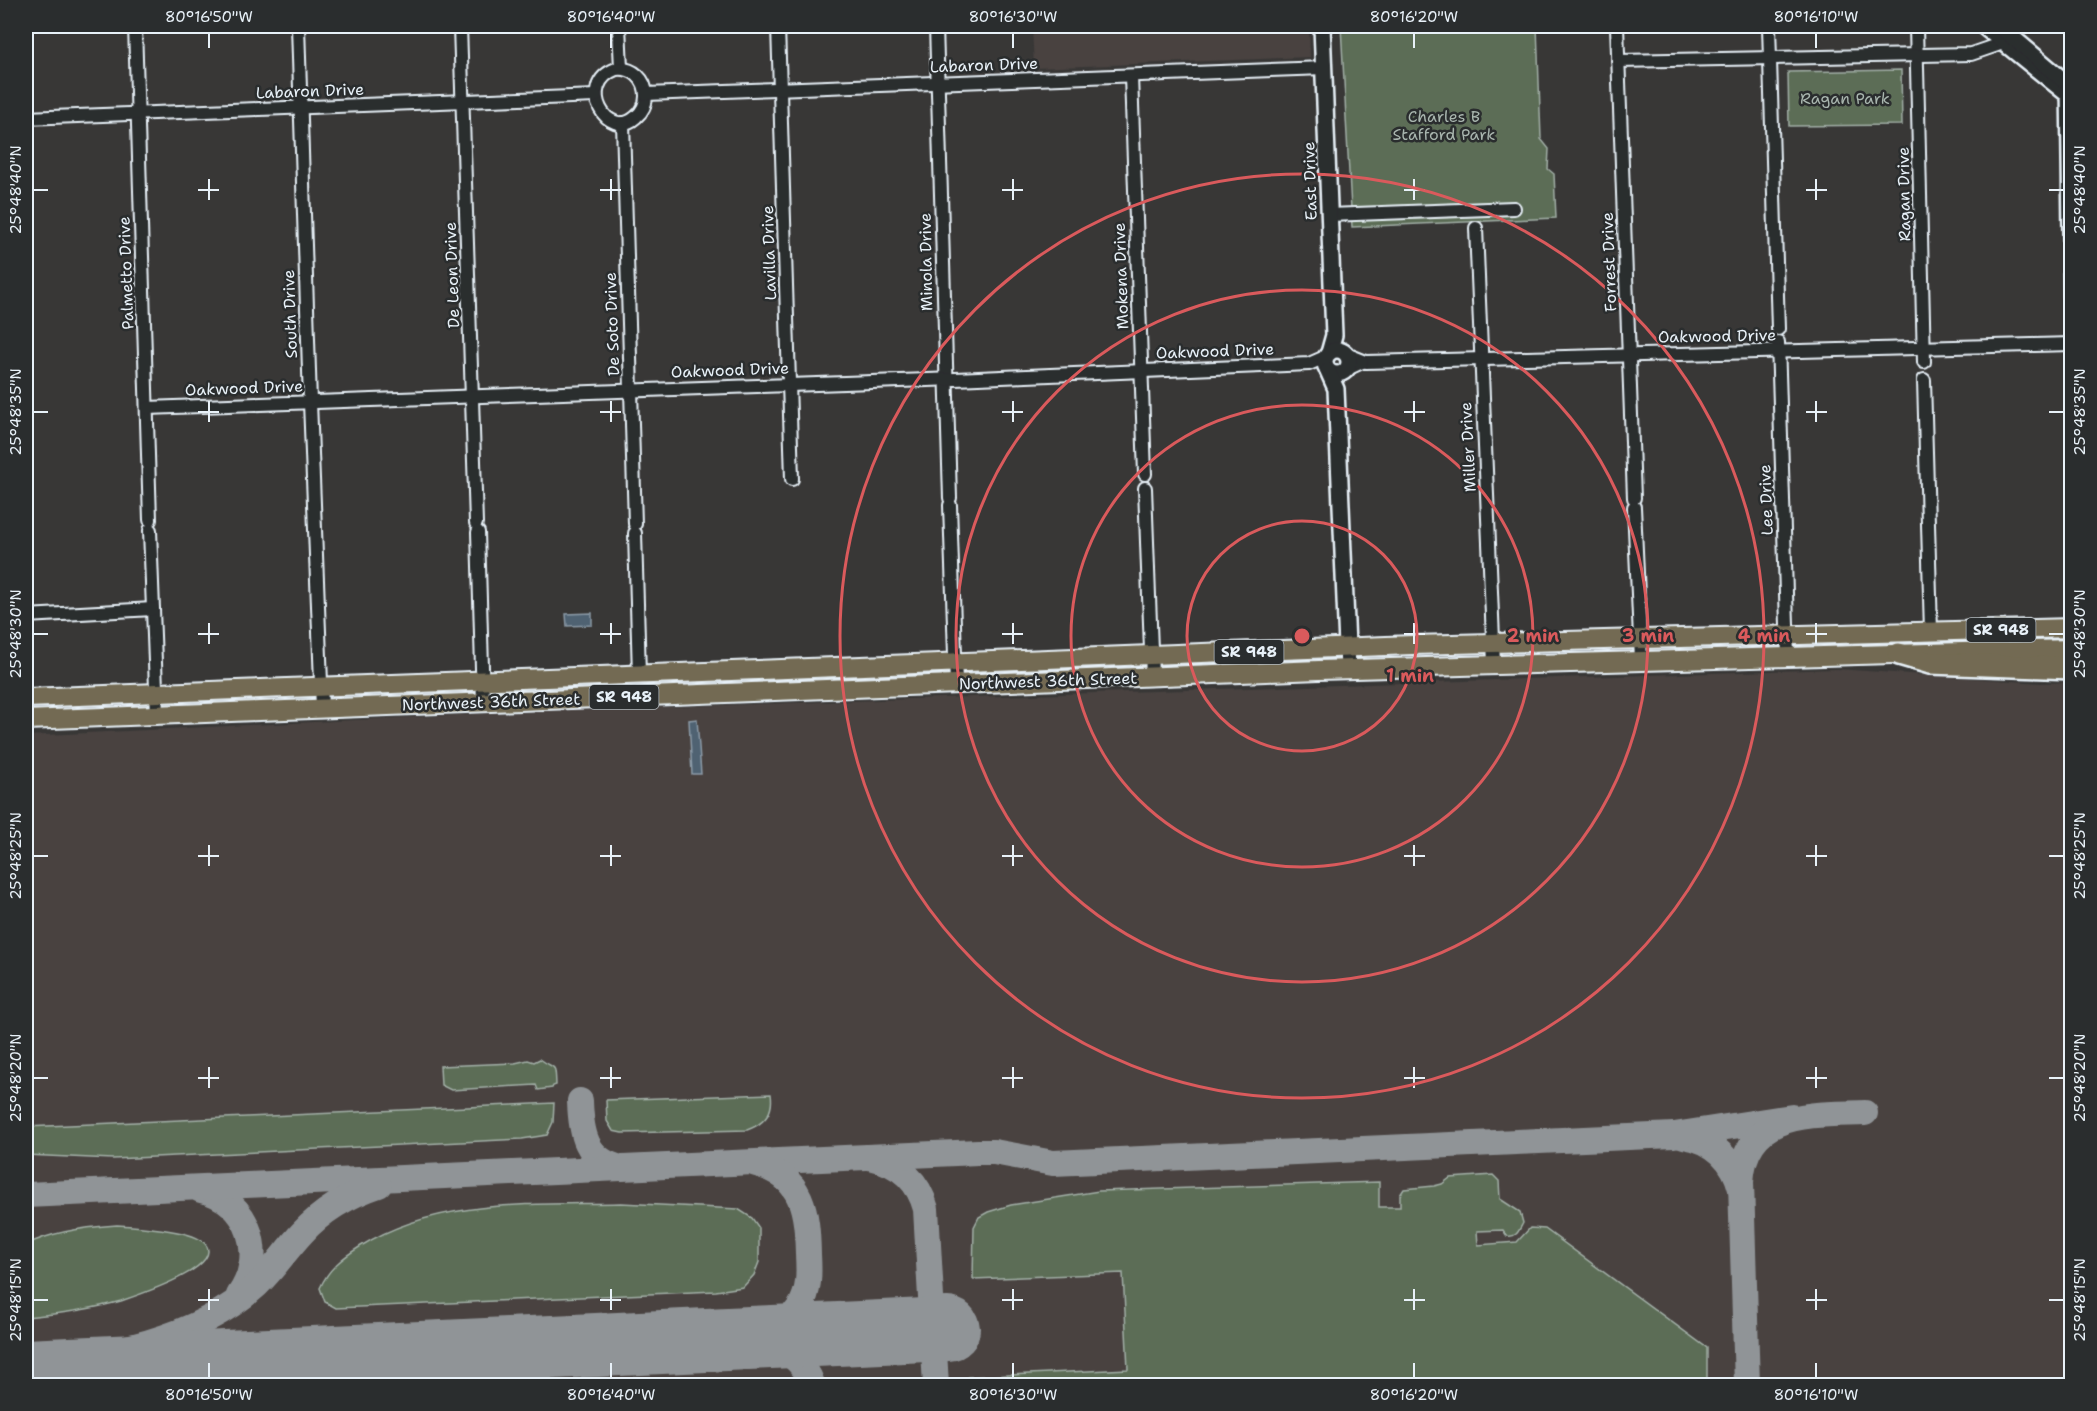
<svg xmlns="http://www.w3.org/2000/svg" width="2097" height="1411" viewBox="0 0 2097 1411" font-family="'Shantell Sans',sans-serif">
<rect width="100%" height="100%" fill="#383736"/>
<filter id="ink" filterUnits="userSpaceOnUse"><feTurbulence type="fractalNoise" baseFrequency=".0167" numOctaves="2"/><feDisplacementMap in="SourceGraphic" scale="12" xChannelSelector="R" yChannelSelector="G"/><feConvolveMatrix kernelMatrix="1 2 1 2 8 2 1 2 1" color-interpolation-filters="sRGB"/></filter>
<g filter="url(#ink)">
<!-- built -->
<g fill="#484240">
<polygon points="1032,26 1309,26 1310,57 1034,68"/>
<polygon points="1837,669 2041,683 2071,682 2071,1385 26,1385 26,736 535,711"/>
</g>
<!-- green -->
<g fill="#5c6d56" stroke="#a2afa7" stroke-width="1.5">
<polygon points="1341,26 1537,26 1541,139 1549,149 1548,169 1554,174 1556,218 1352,227"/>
<polygon points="1901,70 1902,125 1789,126 1788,72"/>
<path d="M540,1059c16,12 15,2 16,26l-3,1 -1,2 -14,2 -2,-5 -85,5 -10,-5 -1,-19 75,-3 13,-3 6,2z"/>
<path d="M771,1094c3,19 -7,30 -24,36l-125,3 -9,-2 -6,-10 -1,-21z"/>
<polygon points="554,1103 553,1122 547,1135 522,1139 113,1159 26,1155 26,1127"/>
<path d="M1493,1175l6,6 1,18 20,13 3,11c-4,7 -6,15 -16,13l-4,-6 -26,1 1,14 39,-3 13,-14 15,1 162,119v37h-737l-2,-8 160,-8 -5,-96 -150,6 1,-52 5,-10 9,-5 23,-7 88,-14 280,-9v25h21v-12l4,-6 30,-3 8,-2 8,-6z"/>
<path d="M621,1203l117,6 14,9 7,10v34l-5,13 -11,12 -27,4 -380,17 -11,-6 -5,-14c9,-20 22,-30 41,-42 77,-48 173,-41 260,-43z"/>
<path d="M117,1225c18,1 72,5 85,16 31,24 -67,55 -81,60 -32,9 -63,13 -95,16v-72c26,-14 61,-18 91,-20z"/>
</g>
<!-- water -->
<g fill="#4f6272" stroke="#8c9ba8" stroke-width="1.5">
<polygon points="592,613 592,625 567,626 566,614"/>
<polygon points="697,719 701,774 692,774 689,720"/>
</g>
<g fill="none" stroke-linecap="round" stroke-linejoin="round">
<!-- taxiway -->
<g stroke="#909497" stroke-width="26">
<path d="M580,1101c1,31 5,59 41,67"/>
<path d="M1684,1136c29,4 50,24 57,53"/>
<path d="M873,1158c27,6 46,24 53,51l10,177"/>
<path d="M201,1190c49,10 66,66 38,105"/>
<polyline points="26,1195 978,1152 994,1152 1053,1163 1674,1135 1792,1117"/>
<path d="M740,1339c23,-3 45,-11 59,-31 11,-16 10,-36 9,-54 -1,-41 -4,-78 -52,-90"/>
<path d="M746,1339c31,3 56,16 67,47"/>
<path d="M26,1364c80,-9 168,-22 231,-79 17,-16 29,-35 45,-52 21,-23 47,-38 77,-48"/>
<polyline points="26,1378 72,1380 131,1386"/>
<path d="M1747,1386l-6,-204c4,-73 71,-67 124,-69"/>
</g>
<!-- runway -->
<polyline stroke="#909497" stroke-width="64" points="26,1371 948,1329"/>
<!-- minor casing -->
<g stroke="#e8f1f8" stroke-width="16">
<g id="minor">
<polyline points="135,26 150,520"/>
<polyline points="298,26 310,402 322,708"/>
<polyline points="460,26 476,523"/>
<polyline points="619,26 621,68"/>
<polyline points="778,26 792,479"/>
<polyline points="936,26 950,498"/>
<polyline points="1617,26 1634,498"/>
<polyline points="1769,26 1778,329"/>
<polyline points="1916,26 1924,362"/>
<polyline points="1618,61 1971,54 2003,43"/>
<path d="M616,69c17,-2 30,10 30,27 0,8 -4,16 -10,21 -28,25 -61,-32 -20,-48z"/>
<polyline points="1131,76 1145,474"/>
<polyline points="646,94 1324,68"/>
<polyline points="26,118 596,96"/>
<polyline points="623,123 635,524"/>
<polyline points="1329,215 1514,208"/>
<polyline points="1476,228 1494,664"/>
<polyline points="1778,342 1788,656"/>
<polyline points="1346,354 1366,362 2072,344"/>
<polyline points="1347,369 1362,362"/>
<polyline points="1924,380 1931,632"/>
<polyline points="147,408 955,379 1309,364 1325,357"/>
<polyline points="1145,488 1152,677"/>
<polyline points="950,505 956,685"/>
<polyline points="1634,507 1641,660"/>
<polyline points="150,530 157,715"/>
<polyline points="478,532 483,702"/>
<polyline points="635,533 639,675"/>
<polyline points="26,616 153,609"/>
</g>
</g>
<!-- tertiary casing -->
<g stroke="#e8f1f8" stroke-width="20">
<g id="tertiary">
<polyline points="1322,26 1334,335 1329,353"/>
<polyline points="1983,26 2072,98"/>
<polyline points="1999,26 2063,80"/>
<polyline points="2069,85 2072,307"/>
<circle cx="1337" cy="362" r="12"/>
<polyline points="1328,371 1336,389 1348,669"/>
</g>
</g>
<!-- primary casing -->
<g stroke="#e8f1f8" stroke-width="22">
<g id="primary">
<polyline points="26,698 1412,645 2072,628"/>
<polyline points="26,720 1319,670 2072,649"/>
</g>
</g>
<!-- motorway casing -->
<g stroke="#e8f1f8" stroke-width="26">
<polyline id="motorway" points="1899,654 1930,663 2072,668"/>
</g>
<!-- minor -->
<use href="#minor" stroke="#2a2d2e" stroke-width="12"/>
<!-- tertiary -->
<use href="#tertiary" stroke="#2a2d2e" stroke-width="15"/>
<!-- primary -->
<use href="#primary" stroke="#736b52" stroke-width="18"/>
<!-- motorway -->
<use href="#motorway" stroke="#736b52" stroke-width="21"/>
</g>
</g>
<!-- ticks -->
<path fill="none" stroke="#e8f1f8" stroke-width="2" d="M209,33v15M611,33v15M1013,33v15M1414,33v15M1816,33v15M209,179v21M611,179v21M1013,179v21M1414,179v21M1816,179v21M33,190h15M198,190h21M600,190h21M1002,190h21M1404,190h21M1806,190h21M2049,190h15M209,401v21M611,401v21M1013,401v21M1414,401v21M1816,401v21M33,412h15M198,412h21M600,412h21M1002,412h21M1404,412h21M1806,412h21M2049,412h15M209,623v21M611,623v21M1013,623v21M1414,623v21M1816,623v21M33,634h15M198,634h21M600,634h21M1002,634h21M1404,634h21M1806,634h21M2049,634h15M209,845v21M611,845v21M1013,845v21M1414,845v21M1816,845v21M33,856h15M198,856h21M600,856h21M1002,856h21M1404,856h21M1806,856h21M2049,856h15M209,1067v21M611,1067v21M1013,1067v21M1414,1067v21M1816,1067v21M33,1078h15M198,1078h21M600,1078h21M1002,1078h21M1404,1078h21M1806,1078h21M2049,1078h15M209,1289v21M611,1289v21M1013,1289v21M1414,1289v21M1816,1289v21M33,1300h15M198,1300h21M600,1300h21M1002,1300h21M1404,1300h21M1806,1300h21M2049,1300h15M209,1363v15M611,1363v15M1013,1363v15M1414,1363v15M1816,1363v15"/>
<!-- distance rings -->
<g fill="none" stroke="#da5a5c" stroke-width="3">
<circle cx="1302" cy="636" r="115"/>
<circle cx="1302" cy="636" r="231"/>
<circle cx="1302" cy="636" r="346"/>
<circle cx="1302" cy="636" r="462"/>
</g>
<g text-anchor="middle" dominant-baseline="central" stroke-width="5" stroke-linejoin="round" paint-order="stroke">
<!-- shield labels -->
<g fill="#2a2d2e" stroke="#afb6bb" stroke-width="1.5">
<rect x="1966.5" y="618" width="69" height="24" rx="4.5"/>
<rect x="1214.5" y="640" width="69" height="24" rx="4.5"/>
<rect x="589.5" y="685" width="69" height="24" rx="4.5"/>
</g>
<g font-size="15" font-weight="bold" fill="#e8f1f8">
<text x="2001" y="630">SR 948</text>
<text x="1249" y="652">SR 948</text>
<text x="624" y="697">SR 948</text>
</g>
<!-- street labels -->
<g font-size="16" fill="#e8f1f8" stroke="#2a2d2e">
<text transform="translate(984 65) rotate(-2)">Labaron Drive</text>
<text transform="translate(310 91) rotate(-2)">Labaron Drive</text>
<text transform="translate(1310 181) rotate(-92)">East Drive</text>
<text transform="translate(1904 194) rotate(-91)">Ragan Drive</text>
<text transform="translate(769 253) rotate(-92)">Lavilla Drive</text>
<text transform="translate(926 262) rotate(-91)">Minola Drive</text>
<text transform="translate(1609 262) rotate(-92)">Forrest Drive</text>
<text transform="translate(126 273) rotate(-92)">Palmetto Drive</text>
<text transform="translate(452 275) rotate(-92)">De Leon Drive</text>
<text transform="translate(1121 276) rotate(-92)">Mokena Drive</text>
<text transform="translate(290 314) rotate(-92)">South Drive</text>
<text transform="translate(612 324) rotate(-92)">De Soto Drive</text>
<text transform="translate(1717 336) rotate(-1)">Oakwood Drive</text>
<text transform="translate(1215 351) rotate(-2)">Oakwood Drive</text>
<text transform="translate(730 370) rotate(-2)">Oakwood Drive</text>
<text transform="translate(244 388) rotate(-2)">Oakwood Drive</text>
<text transform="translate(1468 447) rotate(-93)">Miller Drive</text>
<text transform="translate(1766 500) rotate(-92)">Lee Drive</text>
<text transform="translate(1048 681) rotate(-2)">Northwest 36th Street</text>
<text transform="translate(491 702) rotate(-2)">Northwest 36th Street</text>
</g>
<!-- park labels -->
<g font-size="16" fill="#a9b6af" stroke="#2a2d2e">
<text x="1845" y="98">Ragan Park</text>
<text x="1444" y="116">Charles B<tspan x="1444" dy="18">Stafford Park</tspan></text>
</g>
</g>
<circle cx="1302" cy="636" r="9" fill="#da5a5c" stroke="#2a2d2e" stroke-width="3"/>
<g font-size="18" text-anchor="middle" font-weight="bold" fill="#da5a5c" stroke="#2a2d2e" stroke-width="5" stroke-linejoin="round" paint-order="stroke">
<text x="1533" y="642">2 min</text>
<text x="1648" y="642">3 min</text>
<text x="1764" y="642">4 min</text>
<text x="1410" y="682">1 min</text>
</g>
<!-- margin -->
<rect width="2097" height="1411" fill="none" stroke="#2a2d2e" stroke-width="66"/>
<rect x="33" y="33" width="2031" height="1345" fill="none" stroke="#e8f1f8" stroke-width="2"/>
<g font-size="15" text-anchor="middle" fill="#e8f1f8">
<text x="209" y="22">80°16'50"W</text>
<text x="611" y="22">80°16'40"W</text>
<text x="1013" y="22">80°16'30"W</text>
<text x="1414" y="22">80°16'20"W</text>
<text x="1816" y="22">80°16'10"W</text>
<text transform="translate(16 190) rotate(-90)" y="5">25°48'40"N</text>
<text transform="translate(2080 190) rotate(-90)" y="5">25°48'40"N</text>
<text transform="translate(16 412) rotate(-90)" y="5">25°48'35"N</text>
<text transform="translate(2080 412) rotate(-90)" y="5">25°48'35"N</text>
<text transform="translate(16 634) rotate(-90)" y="5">25°48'30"N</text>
<text transform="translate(2080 634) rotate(-90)" y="5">25°48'30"N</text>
<text transform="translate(16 856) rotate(-90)" y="5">25°48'25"N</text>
<text transform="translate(2080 856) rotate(-90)" y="5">25°48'25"N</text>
<text transform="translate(16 1078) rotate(-90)" y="5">25°48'20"N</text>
<text transform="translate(2080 1078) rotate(-90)" y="5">25°48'20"N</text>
<text transform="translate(16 1300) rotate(-90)" y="5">25°48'15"N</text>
<text transform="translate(2080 1300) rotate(-90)" y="5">25°48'15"N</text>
<text x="209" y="1400">80°16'50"W</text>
<text x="611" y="1400">80°16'40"W</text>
<text x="1013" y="1400">80°16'30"W</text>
<text x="1414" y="1400">80°16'20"W</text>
<text x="1816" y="1400">80°16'10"W</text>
</g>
</svg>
